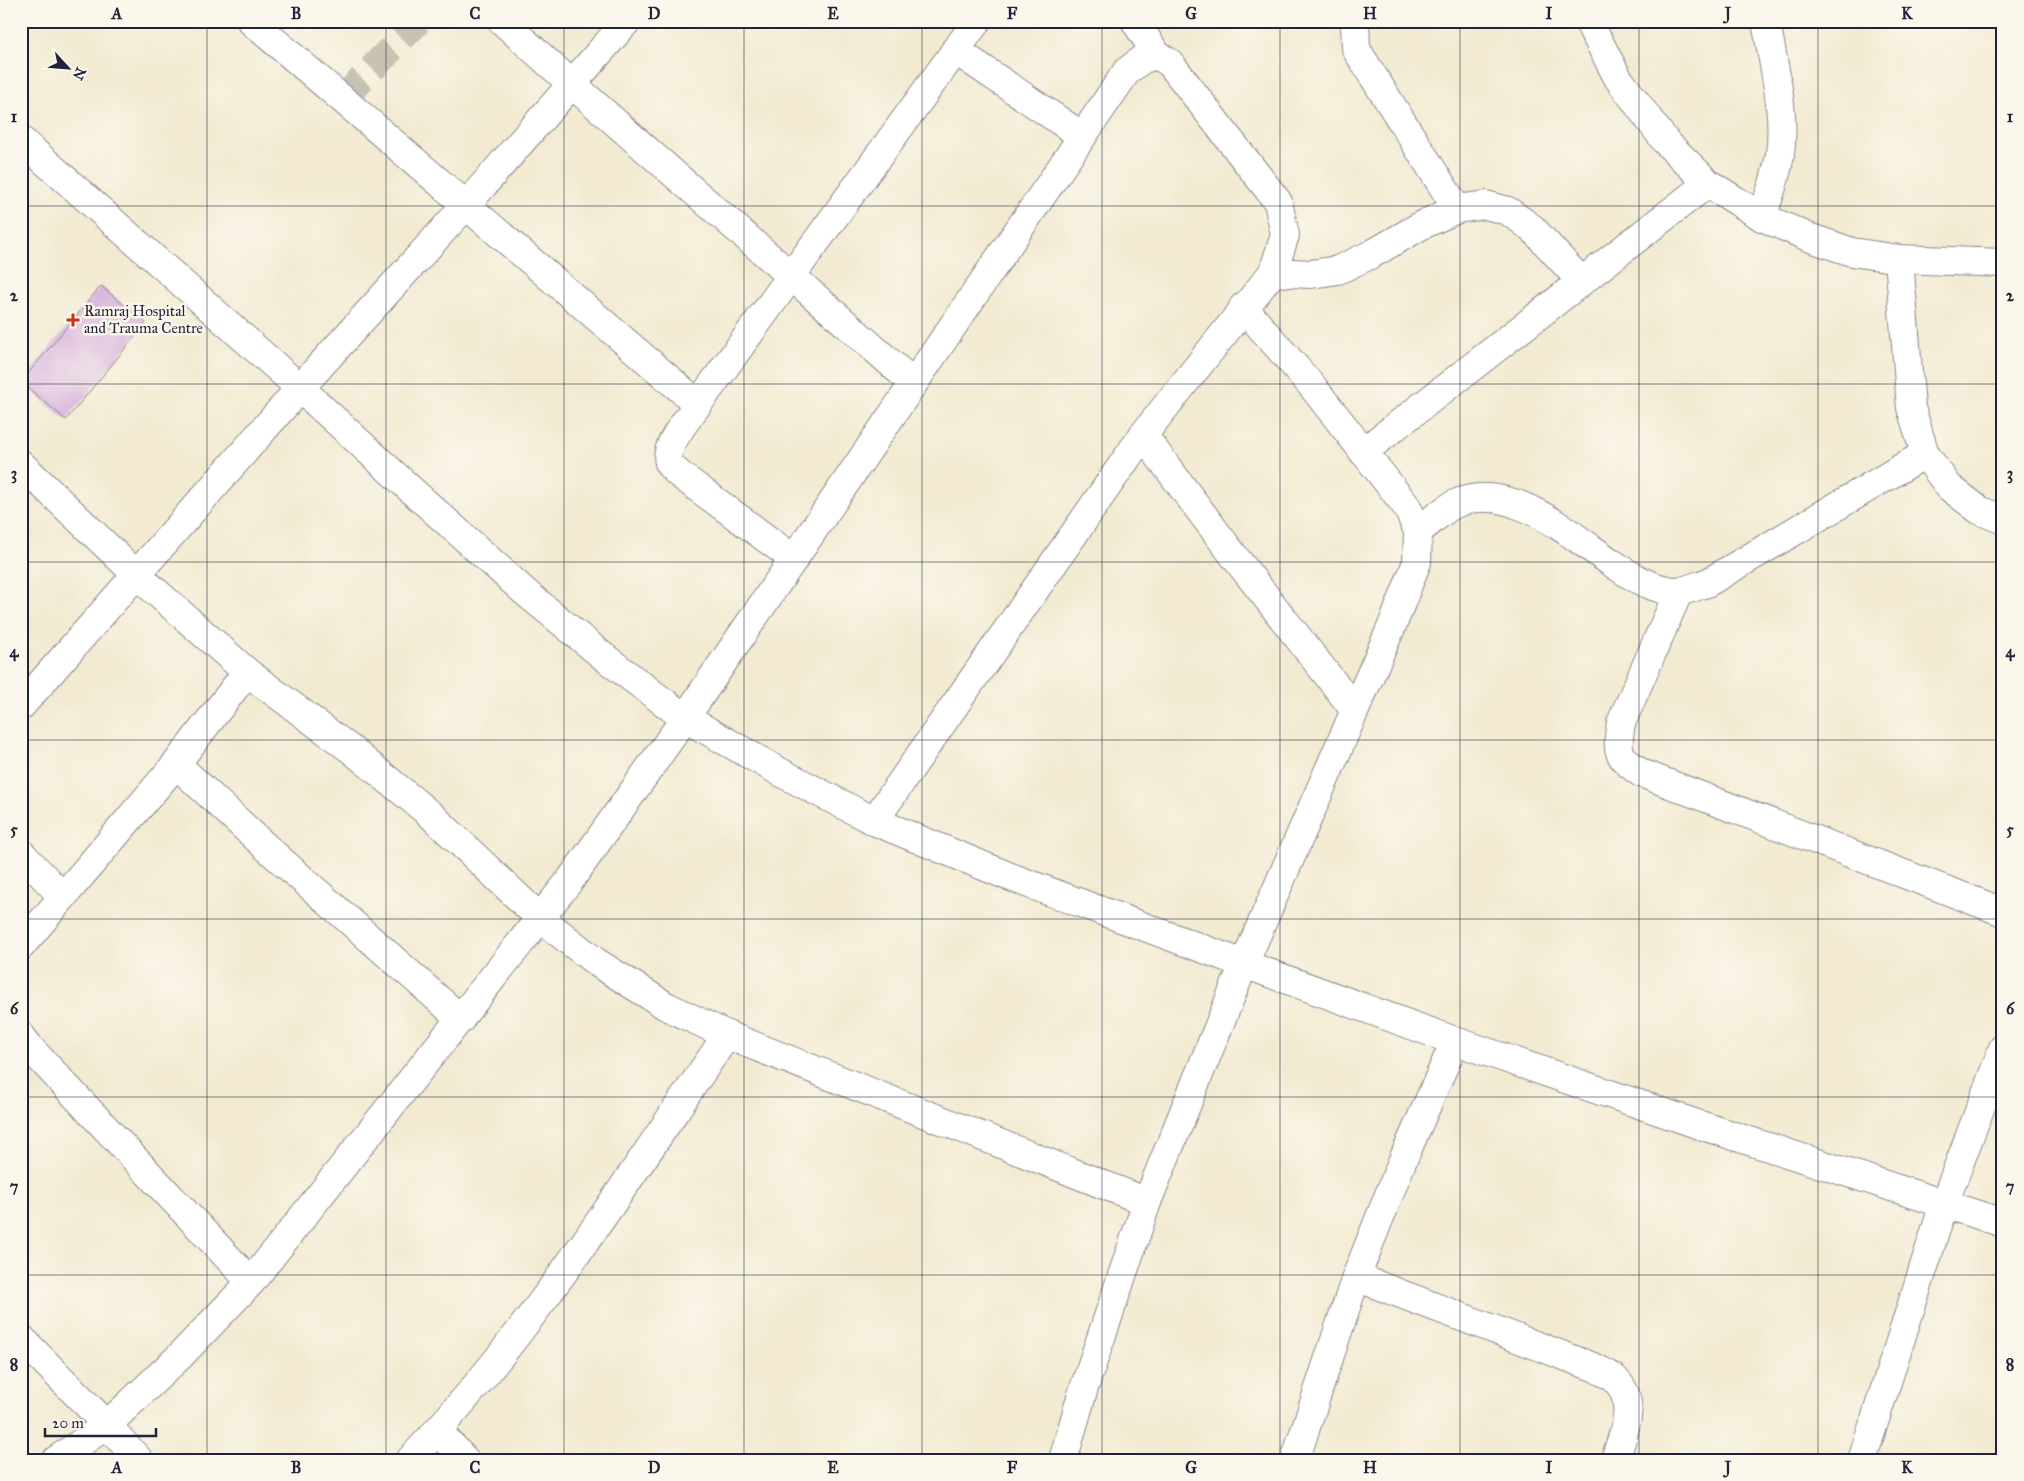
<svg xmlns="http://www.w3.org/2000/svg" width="2024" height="1481" viewBox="0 0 2024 1481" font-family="'IM FELL Great Primer',serif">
<rect width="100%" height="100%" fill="#fbf7ec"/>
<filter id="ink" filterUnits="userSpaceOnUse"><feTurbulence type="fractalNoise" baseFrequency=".02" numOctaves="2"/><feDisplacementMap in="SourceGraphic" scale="10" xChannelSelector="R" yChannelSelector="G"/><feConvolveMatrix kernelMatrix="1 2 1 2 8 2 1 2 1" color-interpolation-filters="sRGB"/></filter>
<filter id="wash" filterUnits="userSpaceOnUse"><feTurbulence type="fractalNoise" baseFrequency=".0096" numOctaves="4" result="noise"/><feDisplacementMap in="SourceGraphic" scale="20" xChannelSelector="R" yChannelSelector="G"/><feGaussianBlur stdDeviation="1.12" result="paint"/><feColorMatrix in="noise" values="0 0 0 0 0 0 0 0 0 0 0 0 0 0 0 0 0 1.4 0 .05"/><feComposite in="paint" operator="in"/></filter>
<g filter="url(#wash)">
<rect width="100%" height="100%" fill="#f2ead1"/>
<g id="blocks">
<!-- building -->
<polygon fill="#d3acdc" points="101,286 146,323 66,420 21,382"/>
</g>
</g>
<g filter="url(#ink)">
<use href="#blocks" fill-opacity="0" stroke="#8a8686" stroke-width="1"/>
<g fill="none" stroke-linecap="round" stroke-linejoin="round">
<!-- street-tunnel -->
<polyline stroke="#c8c2b3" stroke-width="28" stroke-dasharray="28 14" stroke-linecap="butt" points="343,99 418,21"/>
<!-- street casing -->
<g stroke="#8a8686" stroke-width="30">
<g id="street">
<polyline points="251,21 698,404"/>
<path d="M502,21c135,123 275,241 411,362"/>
<polyline points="1135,21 1157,55"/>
<polyline points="1355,21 1356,49 1457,209"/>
<polyline points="1588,21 1618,78 1666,142 1708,183 1762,217 1808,237 1852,252 1899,259 2003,263"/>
<polyline points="955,50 1082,136"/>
<polyline points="21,140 300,388 408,487 525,592 604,657 685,718 780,772 874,821 1008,876 1244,964 1455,1041 1700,1125 2003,1223"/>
<path d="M1762,217c7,-21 15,-41 18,-63 6,-43 -7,-90 -14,-133"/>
<polyline points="1899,259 1911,408 1925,454 1949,487 1979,510 2003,520"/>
<polyline points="1273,272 1311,274 1338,270 1372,254 1422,225 1457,209 1486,205 1508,211 1532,228 1581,281"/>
<polyline points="1143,435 1234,556 1354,709"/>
<polyline points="1363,452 1708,183"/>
<polyline points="21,464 137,575 247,672 349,748 431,815 540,918 596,962 666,1006 727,1035 1147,1202"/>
<path d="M1418,531c12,-8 24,-21 37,-27 54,-25 115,31 157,59 19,13 42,28 66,28 9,0 20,-6 29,-8l218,-129"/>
<path d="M794,559l-115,-85c-3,-3 -7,-6 -9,-9 -9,-17 19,-47 28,-61l279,-383"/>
<path d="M1679,591l-58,132c-5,29 -4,33 20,50l362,139"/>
<polyline points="21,706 300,388 466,205 627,21"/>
<polyline points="176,764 267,848 461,1019"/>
<polyline points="21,853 63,897"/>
<polyline points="21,946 176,764 247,672"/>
<polyline points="21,1036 31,1049 251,1282"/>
<path d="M1356,1277l240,91c6,4 15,7 20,12 22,23 7,54 -1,80"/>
<polyline points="21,1338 107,1425 139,1460"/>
<polyline points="438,1431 465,1460"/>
<polyline points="56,1460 107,1425 180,1356 251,1282 571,879 685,718 1127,71 1143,59 1157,55 1170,63 1278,202 1285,235 1273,272 1143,435 874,821"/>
<path d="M410,1460c122,-128 217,-280 317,-425"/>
<polyline points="1063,1460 1083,1391 1147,1202 1244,964 1394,621 1417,562 1418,531 1407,507 1312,386 1243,307"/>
<polyline points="1295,1460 1356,1277 1402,1162 1455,1041"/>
<polyline points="1862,1460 1944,1204 2003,1048"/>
</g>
</g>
<!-- street -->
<use href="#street" stroke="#fff" stroke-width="28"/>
</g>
</g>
<!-- grid -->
<path fill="none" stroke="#22223b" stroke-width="1" stroke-opacity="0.55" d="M207,21v1439M386,21v1439M564,21v1439M744,21v1439M922,21v1439M1102,21v1439M1280,21v1439M1460,21v1439M1639,21v1439M1818,21v1439M21,206h1982M21,384h1982M21,562h1982M21,740h1982M21,919h1982M21,1097h1982M21,1275h1982"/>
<!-- markers -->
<path fill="#c8321e" stroke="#fbf7ec" stroke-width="2" d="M70.5 312.5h5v5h5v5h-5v5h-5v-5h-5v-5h5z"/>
<g text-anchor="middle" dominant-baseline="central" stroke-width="5" stroke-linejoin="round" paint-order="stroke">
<!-- poi labels -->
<g font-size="15" fill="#22223b" stroke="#fbf7ec" text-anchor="start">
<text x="84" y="311">Ramraj Hospital<tspan x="84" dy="17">and Trauma Centre</tspan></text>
</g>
</g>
<!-- margin -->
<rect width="2024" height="1481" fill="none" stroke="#fbf7ec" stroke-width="55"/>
<!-- north arrow -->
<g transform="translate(68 68) rotate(116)" stroke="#fbf7ec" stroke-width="4" paint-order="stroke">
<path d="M0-4L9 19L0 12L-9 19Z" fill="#22223b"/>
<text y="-8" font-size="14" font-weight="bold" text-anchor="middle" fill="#22223b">N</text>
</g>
<!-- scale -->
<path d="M45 1428v8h111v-8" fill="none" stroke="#22223b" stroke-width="2.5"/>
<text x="52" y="1428" font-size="15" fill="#22223b" stroke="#fbf7ec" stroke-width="4" paint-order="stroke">20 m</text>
<rect x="28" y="28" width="1968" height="1426" fill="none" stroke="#22223b" stroke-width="2"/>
<g font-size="16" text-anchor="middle" font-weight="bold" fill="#22223b">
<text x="117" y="19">A</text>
<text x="296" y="19">B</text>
<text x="475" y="19">C</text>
<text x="654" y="19">D</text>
<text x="833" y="19">E</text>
<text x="1012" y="19">F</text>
<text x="1191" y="19">G</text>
<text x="1370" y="19">H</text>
<text x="1549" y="19">I</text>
<text x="1728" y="19">J</text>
<text x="1907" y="19">K</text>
<text x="14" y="122">1</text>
<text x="2010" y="122">1</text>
<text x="14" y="301">2</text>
<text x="2010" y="301">2</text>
<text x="14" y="479">3</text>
<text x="2010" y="479">3</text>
<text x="14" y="657">4</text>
<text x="2010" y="657">4</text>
<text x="14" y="835">5</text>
<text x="2010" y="835">5</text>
<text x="14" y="1014">6</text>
<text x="2010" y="1014">6</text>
<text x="14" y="1192">7</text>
<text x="2010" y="1192">7</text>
<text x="14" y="1370">8</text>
<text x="2010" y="1370">8</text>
<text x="117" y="1473">A</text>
<text x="296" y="1473">B</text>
<text x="475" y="1473">C</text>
<text x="654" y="1473">D</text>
<text x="833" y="1473">E</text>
<text x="1012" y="1473">F</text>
<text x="1191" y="1473">G</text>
<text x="1370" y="1473">H</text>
<text x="1549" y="1473">I</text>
<text x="1728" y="1473">J</text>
<text x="1907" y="1473">K</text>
</g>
</svg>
